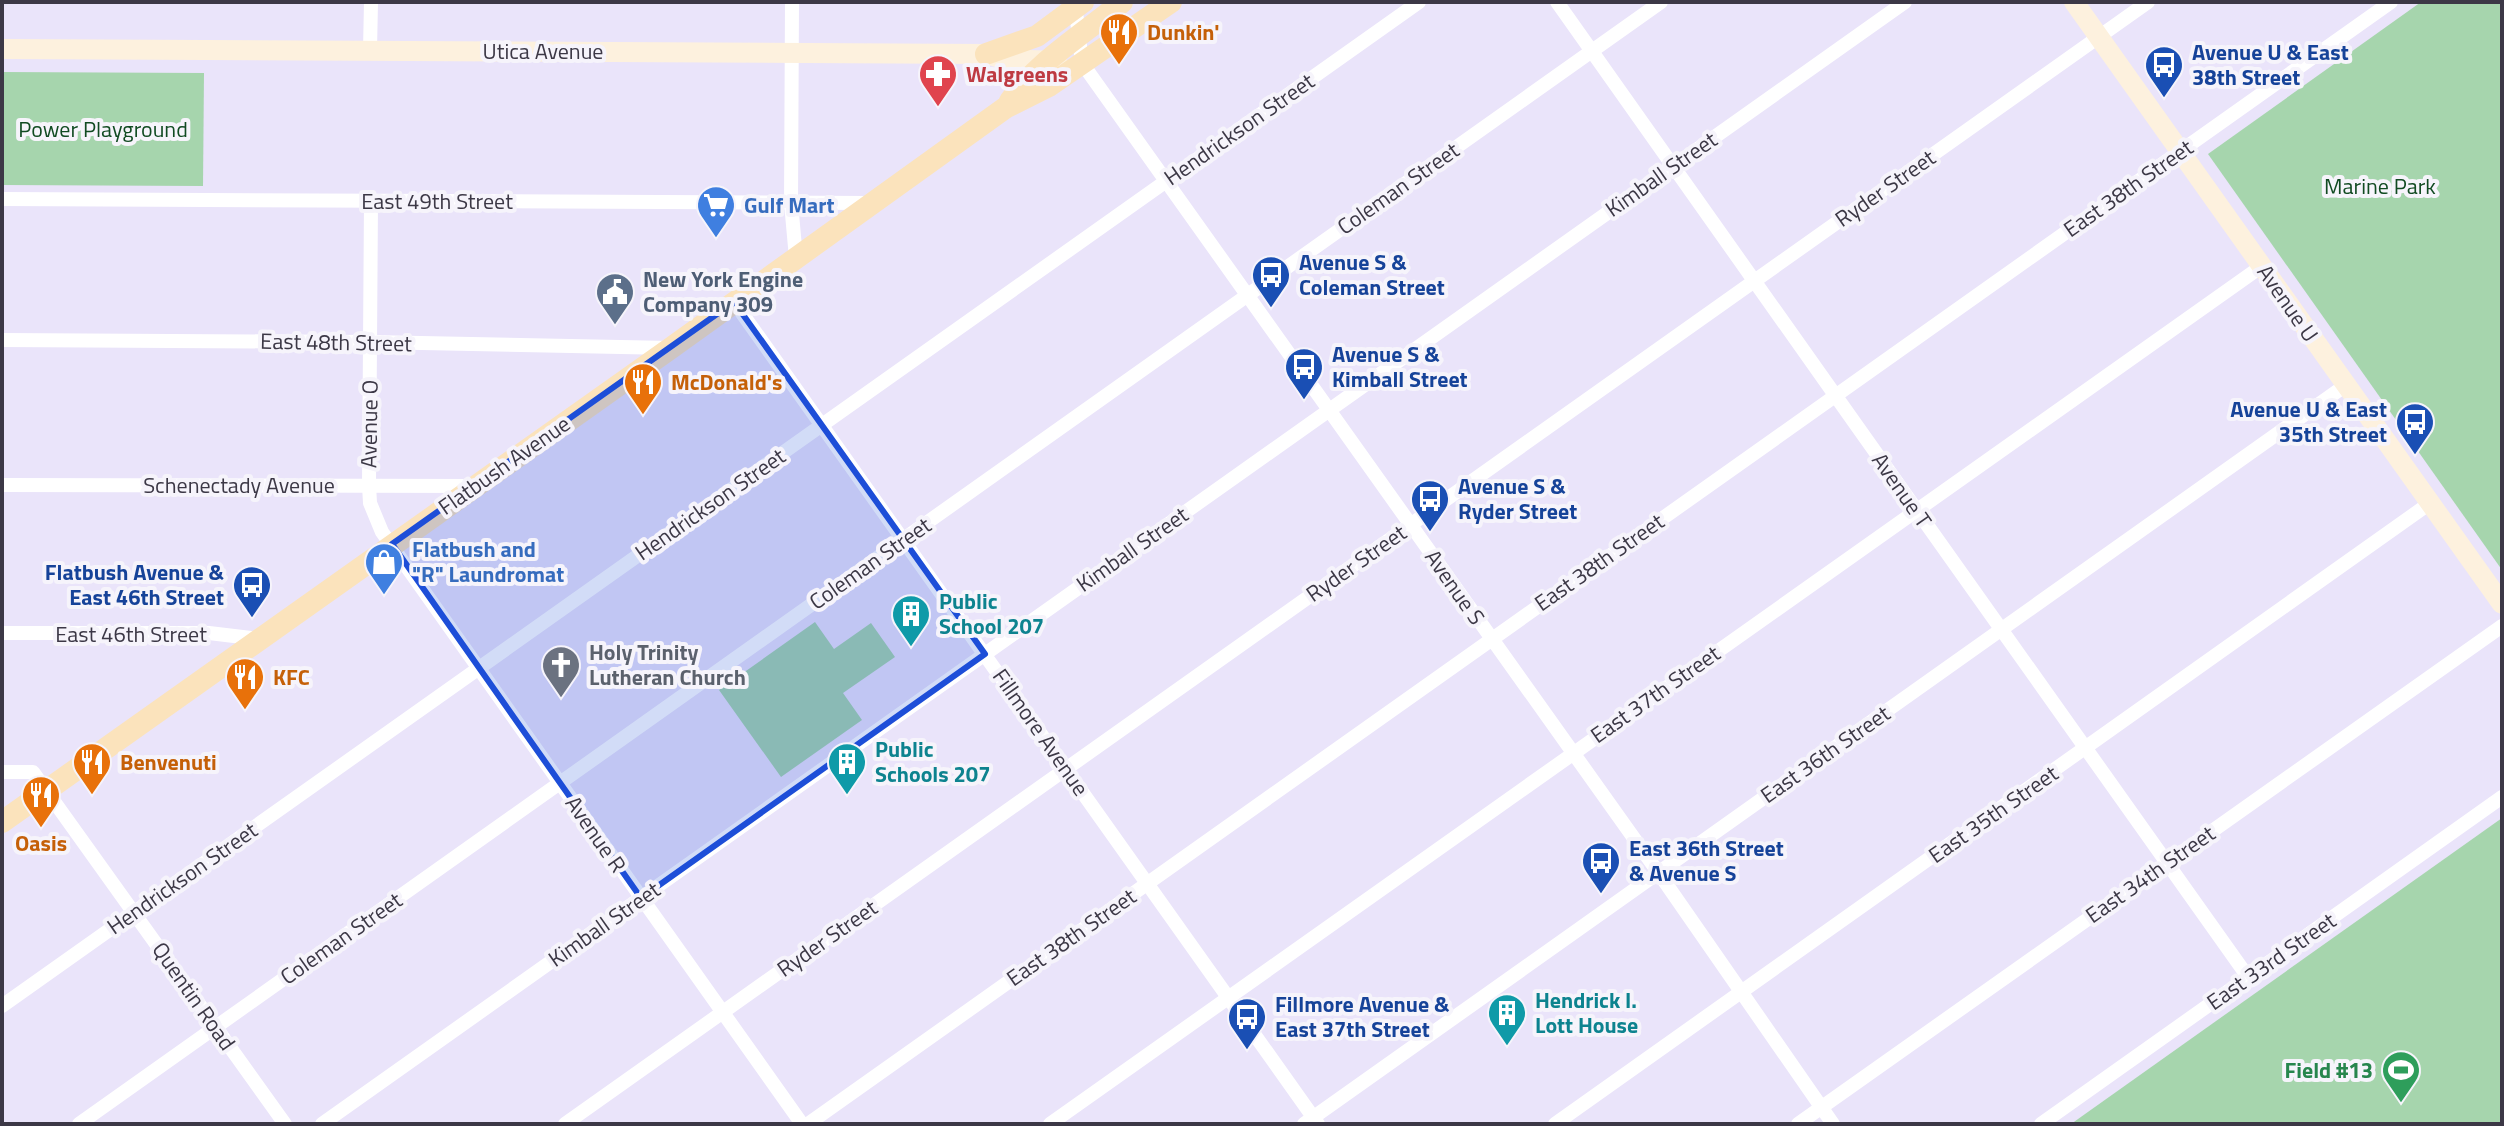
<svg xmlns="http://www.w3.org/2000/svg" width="2504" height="1126" viewBox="0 0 2504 1126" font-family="'Titillium Web',sans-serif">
<rect width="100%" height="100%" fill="#eae4fa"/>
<!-- green -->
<g fill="#a6d5ad">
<polygon points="2421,2 2502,2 2502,570 2208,154"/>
<polygon points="2,72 204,73 203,186 2,185"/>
<polygon points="815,622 834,649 871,623 895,657 843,693 862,720 781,777 719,690"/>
<polygon points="2502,818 2502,1124 2071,1124"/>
</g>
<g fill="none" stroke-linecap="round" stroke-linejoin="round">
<!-- minor -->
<g stroke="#fff" stroke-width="14">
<polyline points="792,2 791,203 796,258"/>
<path d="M1557,2c230,325 460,651 691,975"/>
<polyline points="1075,3 1082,63 1658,872 1833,1124"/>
<polyline points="370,50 371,2"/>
<polyline points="2,199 872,203"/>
<polyline points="371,201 369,485 370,503 382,532 802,1124"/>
<polyline points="734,302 1318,1124"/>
<polyline points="2,340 370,342 671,348"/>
<polyline points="2,485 475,486"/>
<polyline points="2,633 209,633 259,639"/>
<polyline points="2,772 33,772 285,1124"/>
<polyline points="2,1006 1419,2"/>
<polyline points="79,1124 1661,2"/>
<polyline points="322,1124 1905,2"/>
<polyline points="565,1124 2148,2"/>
<polyline points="808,1124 2391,2"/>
<polyline points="1050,1124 2262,266"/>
<polyline points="1304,1124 2346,385"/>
<polyline points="1555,1124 2430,503"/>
<polyline points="1798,1124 2502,626"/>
<polyline points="2041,1124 2502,797"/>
</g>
<!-- secondary -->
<g stroke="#fdf1de" stroke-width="20">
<polyline points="2074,2 2502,604"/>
<polyline points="2,49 986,54 1003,59 1057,61"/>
</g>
<!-- primary -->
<g stroke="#fbe3bc" stroke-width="22">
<polyline points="986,54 1037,36 1083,2"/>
<path d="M1010,101c29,-41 74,-67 112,-99"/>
<polyline points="2,822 671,348 1005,108 1049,86 1171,2"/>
</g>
</g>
<!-- marked area -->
<path fill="#1d4ed8" fill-opacity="0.2" stroke="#1d4ed8" stroke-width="6" stroke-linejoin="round" d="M734,302l251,352 -344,244 -249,-354z"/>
<!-- icons -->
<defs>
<g id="restaurant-pin" transform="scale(2)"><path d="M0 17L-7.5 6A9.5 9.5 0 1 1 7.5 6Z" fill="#e8710a" stroke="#f6f4fb"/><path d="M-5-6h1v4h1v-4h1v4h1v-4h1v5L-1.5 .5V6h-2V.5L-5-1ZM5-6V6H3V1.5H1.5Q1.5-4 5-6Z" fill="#fff"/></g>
<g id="bus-pin" transform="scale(2)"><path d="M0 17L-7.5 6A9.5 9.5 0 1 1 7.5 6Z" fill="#1a4fb4" stroke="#f6f4fb"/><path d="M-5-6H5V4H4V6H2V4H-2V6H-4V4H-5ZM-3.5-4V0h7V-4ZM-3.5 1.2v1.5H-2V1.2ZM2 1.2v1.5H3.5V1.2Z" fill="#fff"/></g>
<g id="pharmacy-pin" transform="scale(2)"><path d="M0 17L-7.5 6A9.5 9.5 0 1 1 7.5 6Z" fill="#e0444e" stroke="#f6f4fb"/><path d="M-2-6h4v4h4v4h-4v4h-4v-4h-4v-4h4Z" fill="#fff"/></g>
<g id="supermarket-pin" transform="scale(2)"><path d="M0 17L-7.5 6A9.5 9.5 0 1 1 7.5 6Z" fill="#3f7fe0" stroke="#f6f4fb"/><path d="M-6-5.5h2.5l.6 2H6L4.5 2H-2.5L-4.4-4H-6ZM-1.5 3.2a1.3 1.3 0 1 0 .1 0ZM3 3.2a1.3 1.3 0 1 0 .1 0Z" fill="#fff"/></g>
<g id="civic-pin" transform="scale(2)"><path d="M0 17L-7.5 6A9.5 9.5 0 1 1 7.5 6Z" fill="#5c6f8a" stroke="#f6f4fb"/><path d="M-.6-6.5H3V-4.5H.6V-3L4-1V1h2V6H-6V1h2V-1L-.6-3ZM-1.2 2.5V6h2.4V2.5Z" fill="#fff"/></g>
<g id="shop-pin" transform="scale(2)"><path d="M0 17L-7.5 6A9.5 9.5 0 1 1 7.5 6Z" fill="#3f7fe0" stroke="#f6f4fb"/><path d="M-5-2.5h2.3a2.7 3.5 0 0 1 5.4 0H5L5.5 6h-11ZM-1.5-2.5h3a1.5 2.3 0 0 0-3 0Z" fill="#fff"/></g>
<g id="building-pin" transform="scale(2)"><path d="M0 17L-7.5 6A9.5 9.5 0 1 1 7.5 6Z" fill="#0f9aa8" stroke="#f6f4fb"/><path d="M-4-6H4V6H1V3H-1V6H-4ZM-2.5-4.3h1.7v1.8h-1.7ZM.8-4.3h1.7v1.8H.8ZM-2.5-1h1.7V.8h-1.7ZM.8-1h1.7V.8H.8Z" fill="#fff"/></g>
<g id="church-pin" transform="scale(2)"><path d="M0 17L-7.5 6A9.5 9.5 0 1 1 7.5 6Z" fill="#6b7280" stroke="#f6f4fb"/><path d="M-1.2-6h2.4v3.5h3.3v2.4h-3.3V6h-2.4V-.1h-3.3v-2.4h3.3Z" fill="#fff"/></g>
<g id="stadium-pin" transform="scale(2)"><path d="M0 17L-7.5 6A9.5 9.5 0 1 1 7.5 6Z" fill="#2e9e5b" stroke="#f6f4fb"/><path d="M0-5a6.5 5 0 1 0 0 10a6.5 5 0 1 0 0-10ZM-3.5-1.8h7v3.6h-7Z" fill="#fff"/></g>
</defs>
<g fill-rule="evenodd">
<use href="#restaurant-pin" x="1119" y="32"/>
<use href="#bus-pin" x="2164" y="65"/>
<use href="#pharmacy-pin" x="938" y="74"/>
<use href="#supermarket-pin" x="716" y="205"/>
<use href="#bus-pin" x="1271" y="275"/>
<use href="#civic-pin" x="615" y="292"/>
<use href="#bus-pin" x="1304" y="367"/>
<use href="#restaurant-pin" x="643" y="382"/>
<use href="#bus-pin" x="2415" y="422"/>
<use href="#bus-pin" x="1430" y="499"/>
<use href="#shop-pin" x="384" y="562"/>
<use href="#bus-pin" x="252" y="585"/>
<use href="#building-pin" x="911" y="614"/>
<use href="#church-pin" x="561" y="665"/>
<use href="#restaurant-pin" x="245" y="677"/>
<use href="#restaurant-pin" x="92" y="762"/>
<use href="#building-pin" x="847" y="762"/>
<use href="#restaurant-pin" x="41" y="795"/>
<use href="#bus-pin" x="1601" y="861"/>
<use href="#building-pin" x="1507" y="1013"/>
<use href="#bus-pin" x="1247" y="1017"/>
<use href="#stadium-pin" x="2401" y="1070"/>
</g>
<g text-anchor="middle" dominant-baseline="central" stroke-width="8" stroke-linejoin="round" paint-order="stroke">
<!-- food labels -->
<g font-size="22" font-weight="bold" fill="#c56008" stroke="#f6f4fb" text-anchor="start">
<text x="1147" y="32">Dunkin'</text>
<text x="671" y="382">McDonald's</text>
<text x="273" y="677">KFC</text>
<text x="120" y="762">Benvenuti</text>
<text x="41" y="843" text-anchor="middle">Oasis</text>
</g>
<!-- street labels -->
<g font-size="22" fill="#3c3846" stroke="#f6f4fb">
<text x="543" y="51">Utica Avenue</text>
<text transform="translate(1239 129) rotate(-35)">Hendrickson Street</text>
<text transform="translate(1661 174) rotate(-35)">Kimball Street</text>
<text transform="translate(1398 188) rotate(-35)">Coleman Street</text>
<text transform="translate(1885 188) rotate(-35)">Ryder Street</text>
<text transform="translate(2128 188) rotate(-35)">East 38th Street</text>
<text x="437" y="201">East 49th Street</text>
<text transform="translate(2288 303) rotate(55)">Avenue U</text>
<text transform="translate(336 342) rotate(1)">East 48th Street</text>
<text transform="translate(369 424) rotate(-89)">Avenue O</text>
<text transform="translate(504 465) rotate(-35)">Flatbush Avenue</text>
<text x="239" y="485">Schenectady Avenue</text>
<text transform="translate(1902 490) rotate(55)">Avenue T</text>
<text transform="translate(710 504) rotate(-35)">Hendrickson Street</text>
<text transform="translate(1132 549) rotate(-35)">Kimball Street</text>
<text transform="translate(1599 562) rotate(-35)">East 38th Street</text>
<text transform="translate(870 563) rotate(-35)">Coleman Street</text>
<text transform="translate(1356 563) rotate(-35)">Ryder Street</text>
<text transform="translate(1455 587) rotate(55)">Avenue S</text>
<text x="131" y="634">East 46th Street</text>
<text transform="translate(1655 694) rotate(-35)">East 37th Street</text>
<text transform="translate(1041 732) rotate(55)">Fillmore Avenue</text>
<text transform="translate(1825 754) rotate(-35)">East 36th Street</text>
<text transform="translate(1993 814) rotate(-35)">East 35th Street</text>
<text transform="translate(596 834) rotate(55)">Avenue R</text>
<text transform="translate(2150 874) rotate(-35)">East 34th Street</text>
<text transform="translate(182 878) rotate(-35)">Hendrickson Street</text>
<text transform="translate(604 924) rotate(-35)">Kimball Street</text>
<text transform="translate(1071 937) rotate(-35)">East 38th Street</text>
<text transform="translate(341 938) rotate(-35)">Coleman Street</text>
<text transform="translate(827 938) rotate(-35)">Ryder Street</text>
<text transform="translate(2271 961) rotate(-35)">East 33rd Street</text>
<text transform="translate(194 996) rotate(55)">Quentin Road</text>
</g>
<!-- transit labels -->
<g font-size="22" font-weight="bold" fill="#164399" stroke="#f6f4fb" text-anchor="start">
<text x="2192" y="52">Avenue U &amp; East<tspan x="2192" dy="25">38th Street</tspan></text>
<text x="1299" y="262">Avenue S &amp;<tspan x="1299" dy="25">Coleman Street</tspan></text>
<text x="1332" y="354">Avenue S &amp;<tspan x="1332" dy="25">Kimball Street</tspan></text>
<text x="2387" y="409" text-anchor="end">Avenue U &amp; East<tspan x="2387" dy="25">35th Street</tspan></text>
<text x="1458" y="486">Avenue S &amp;<tspan x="1458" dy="25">Ryder Street</tspan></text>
<text x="224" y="572" text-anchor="end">Flatbush Avenue &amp;<tspan x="224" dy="25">East 46th Street</tspan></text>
<text x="1629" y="848">East 36th Street<tspan x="1629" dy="25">&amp; Avenue S</tspan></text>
<text x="1275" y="1004">Fillmore Avenue &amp;<tspan x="1275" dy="25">East 37th Street</tspan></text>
</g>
<!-- health labels -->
<g font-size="22" font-weight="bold" fill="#be3a42" stroke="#f6f4fb" text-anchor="start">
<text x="966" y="74">Walgreens</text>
</g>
<!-- park labels -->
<g font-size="22" fill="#114b22" stroke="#f6f4fb">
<text x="103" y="129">Power Playground</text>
<text x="2380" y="186">Marine Park</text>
</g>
<!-- shop labels -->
<g font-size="22" font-weight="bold" fill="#366cbe" stroke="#f6f4fb" text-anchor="start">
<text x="744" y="205">Gulf Mart</text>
<text x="412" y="549">Flatbush and<tspan x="412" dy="25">"R" Laundromat</tspan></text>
</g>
<!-- service labels -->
<g font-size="22" font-weight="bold" fill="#4e5e75" stroke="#f6f4fb" text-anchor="start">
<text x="643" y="279">New York Engine<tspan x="643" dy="25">Company 309</tspan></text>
</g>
<!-- culture labels -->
<g font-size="22" font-weight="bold" fill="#0d838f" stroke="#f6f4fb" text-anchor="start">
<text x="939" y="601">Public<tspan x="939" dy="25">School 207</tspan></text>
<text x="875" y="749">Public<tspan x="875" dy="25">Schools 207</tspan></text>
<text x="1535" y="1000">Hendrick I.<tspan x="1535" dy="25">Lott House</tspan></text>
</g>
<!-- worship labels -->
<g font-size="22" font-weight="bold" fill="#5b616d" stroke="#f6f4fb" text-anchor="start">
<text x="589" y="652">Holy Trinity<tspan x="589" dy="25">Lutheran Church</tspan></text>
</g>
<!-- leisure labels -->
<g font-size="22" font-weight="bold" fill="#27864d" stroke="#f6f4fb" text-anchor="end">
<text x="2373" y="1070">Field #13</text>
</g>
</g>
<!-- border -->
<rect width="2504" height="1126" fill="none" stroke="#3c3846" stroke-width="8"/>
</svg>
